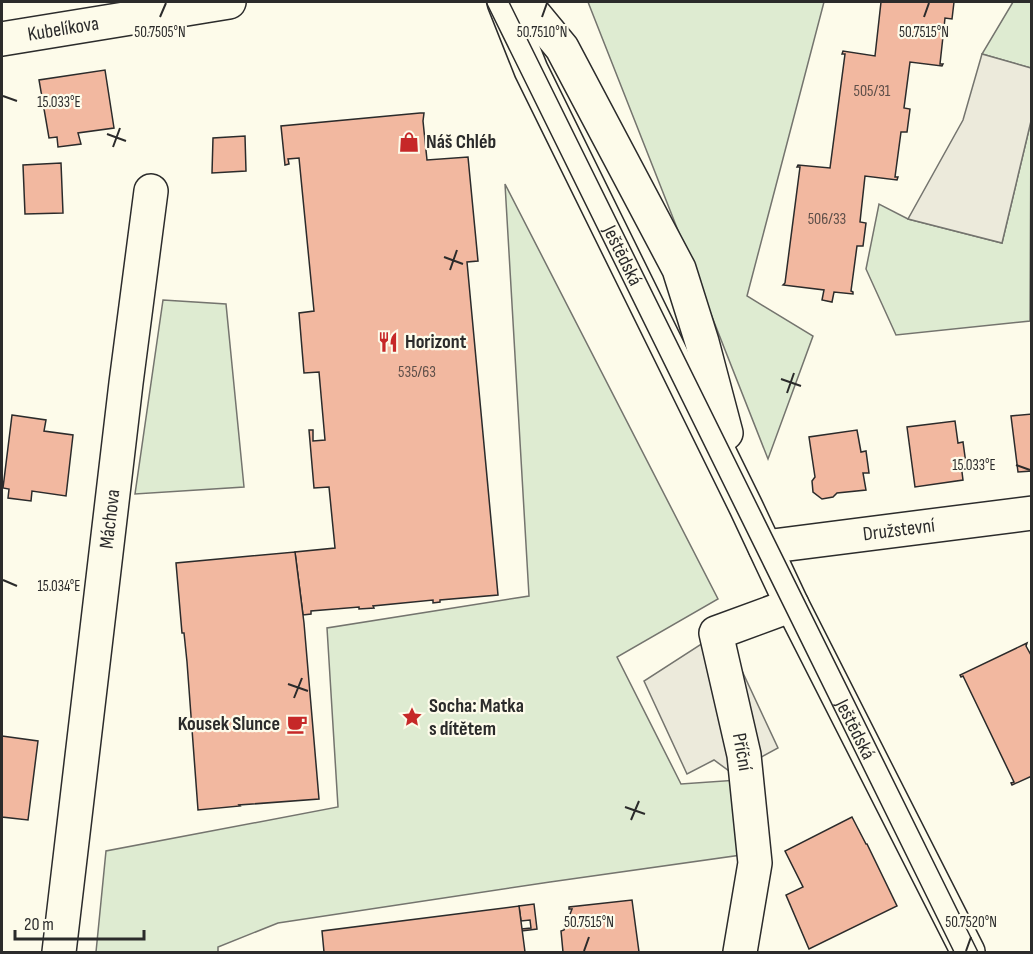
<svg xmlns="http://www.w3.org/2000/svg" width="1033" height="954" viewBox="0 0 1033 954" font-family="'Sofia Sans Condensed',sans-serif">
<rect width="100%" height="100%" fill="#fdfbea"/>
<!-- green -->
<g fill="#deebd1" stroke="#74746e" stroke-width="1.5">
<polygon points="588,2 824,2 747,296 813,336 768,459"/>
<polygon points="1013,2 1031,2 1031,68 982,54"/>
<polygon points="1031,121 1030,321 896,335 866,269 879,204 908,219 1002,243"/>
<polygon points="505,184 718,599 617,657 681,784 738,780 741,855 550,882 278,923 218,947 218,952 96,952 106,851 338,807 327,628 529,596"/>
<polygon points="163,300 226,304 244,487 135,494"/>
</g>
<!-- parking -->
<g fill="#eceadb" stroke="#74746e" stroke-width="1.5">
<polygon points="982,54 1031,68 1031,121 1002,243 908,219 963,120"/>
<polygon points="723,630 778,748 732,773 714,760 687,774 644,681"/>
</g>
<!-- building -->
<g fill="#f2b8a0" stroke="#2b2b2b" stroke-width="1.5">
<polygon points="881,2 954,2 952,19 945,18 940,64 943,64 942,66 910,62 904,108 910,109 907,132 901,132 895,177 898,177 897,180 865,176 860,222 866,223 863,246 857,246 851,291 853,292 853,294 834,292 832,302 822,300 824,290 783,285 785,283 800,167 797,167 798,165 830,168 845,54 842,54 843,51 875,56"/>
<polygon points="105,70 114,128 78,133 81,144 58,147 57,137 49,138 39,80"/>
<polygon points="420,113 424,113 423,121 427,160 468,157 478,261 467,262 498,595 440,600 440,602 433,603 433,600 373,606 374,608 359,609 359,607 311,611 311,614 303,615 295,552 335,548 329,487 314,488 309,430 313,430 313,441 325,440 319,372 304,373 299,313 314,311 299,158 288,159 289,164 285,165 281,126"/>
<polygon points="245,136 246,171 212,173 213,138"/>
<polygon points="61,163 63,213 25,214 23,165"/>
<polygon points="1032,414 1032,471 1018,472 1011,416"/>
<polygon points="12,415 46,420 44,431 73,435 66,496 32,491 31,501 8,498 9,489 3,488"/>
<polygon points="955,421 958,443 963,442 966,464 961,464 963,480 915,487 907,427"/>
<polygon points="857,430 861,452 866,451 869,473 863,473 866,490 837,493 833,497 822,499 813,492 812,481 815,477 809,437"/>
<polygon points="295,552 304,623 319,799 239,805 240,806 198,810 187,662 184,633 182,633 176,563"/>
<polygon points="1027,643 1026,646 1032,657 1032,776 1012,785 1011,783 1014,782 963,676 961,677 960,675"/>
<polygon points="2,736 38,741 28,820 2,817"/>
<polygon points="852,817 866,844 867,844 897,906 809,949 786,895 803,887 785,851"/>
<polygon points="632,900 639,952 563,952 561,931 564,930 572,909 569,909 569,907"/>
<polygon points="534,904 537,929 522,931 522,929 531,928 530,920 521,921 519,906"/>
<polygon points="519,906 525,952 324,952 322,931"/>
</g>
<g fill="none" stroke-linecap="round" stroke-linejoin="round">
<!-- minor casing -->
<g stroke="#2b2b2b" stroke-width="36">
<g id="minor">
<path id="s1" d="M504,2l27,68 215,437 46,98 176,347"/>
<polyline points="524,2 562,48 679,269 702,342 726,433"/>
<path id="s2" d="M2,39l227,-37"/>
<path id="s3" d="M765,547l267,-34"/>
<path id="s4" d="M59,952l67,-569 25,-192"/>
<polyline points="740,952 755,863 744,755 716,633 792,605"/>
</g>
</g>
<!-- minor -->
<use href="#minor" stroke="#fdfbea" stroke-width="33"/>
<!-- tram -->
<g stroke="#2b2b2b" stroke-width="1.5">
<polyline points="486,2 954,952"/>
<polyline points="509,2 978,952"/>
</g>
</g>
<!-- ticks -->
<path fill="none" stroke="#2b2b2b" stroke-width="2" d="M160,17l6,-14M542,17l5,-14M924,17l5,-14M3,96l14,5M107,134l19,7M113,147l7,-19M444,257l19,7M450,270l7,-20M781,379l20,7M787,393l7,-20M1016,465l14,5M3,580l14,6M288,684l20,7M294,698l8,-20M625,807l20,7M631,820l8,-19M584,951l5,-14M966,951l5,-14"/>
<!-- icons -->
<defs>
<g id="shop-bare" transform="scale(1.62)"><path d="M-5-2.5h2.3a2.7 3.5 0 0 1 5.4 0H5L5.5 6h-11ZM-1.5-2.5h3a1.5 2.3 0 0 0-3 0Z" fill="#c62828" stroke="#fdfbea" stroke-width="2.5" paint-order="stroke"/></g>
<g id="restaurant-bare" transform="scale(1.62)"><path d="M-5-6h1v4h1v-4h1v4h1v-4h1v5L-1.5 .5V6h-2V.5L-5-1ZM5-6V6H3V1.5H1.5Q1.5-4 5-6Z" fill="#c62828" stroke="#fdfbea" stroke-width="2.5" paint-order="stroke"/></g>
<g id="sight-bare" transform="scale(1.62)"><path d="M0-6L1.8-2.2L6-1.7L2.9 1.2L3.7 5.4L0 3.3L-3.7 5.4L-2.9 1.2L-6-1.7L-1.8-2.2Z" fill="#c62828" stroke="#fdfbea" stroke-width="2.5" paint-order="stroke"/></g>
<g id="cafe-bare" transform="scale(1.62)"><path d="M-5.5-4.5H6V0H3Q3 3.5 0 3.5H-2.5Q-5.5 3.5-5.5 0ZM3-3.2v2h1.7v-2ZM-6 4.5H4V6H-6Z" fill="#c62828" stroke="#fdfbea" stroke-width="2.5" paint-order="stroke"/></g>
</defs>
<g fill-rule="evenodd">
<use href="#shop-bare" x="409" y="142"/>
<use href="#restaurant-bare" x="388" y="342"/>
<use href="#sight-bare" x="412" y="717"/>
<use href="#cafe-bare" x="297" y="724"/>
</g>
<g text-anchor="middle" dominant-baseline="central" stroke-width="4.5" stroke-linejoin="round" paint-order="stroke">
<!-- number labels -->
<g font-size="16" fill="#5d4e48">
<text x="872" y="91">505/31</text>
<text x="827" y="219">506/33</text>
<text x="417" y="372">535/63</text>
</g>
<!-- street labels -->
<g font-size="20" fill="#2b2b2b" stroke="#fdfbea">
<text stroke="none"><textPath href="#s2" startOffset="62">Kubelíkova</textPath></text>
<text stroke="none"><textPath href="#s1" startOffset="280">Ještědská</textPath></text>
<text stroke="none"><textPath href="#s4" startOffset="436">Máchova</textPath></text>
<text stroke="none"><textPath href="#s3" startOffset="135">Družstevní</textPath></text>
<text stroke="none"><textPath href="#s1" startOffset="808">Ještědská</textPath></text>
<text transform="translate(742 752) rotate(80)">Příční</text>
</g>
<!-- poi labels -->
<g font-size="20" font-weight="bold" fill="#2b2b2b" stroke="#fdfbea" text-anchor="start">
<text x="426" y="142">Náš Chléb</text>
<text x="405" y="342">Horizont</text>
<text x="429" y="706">Socha: Matka<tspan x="429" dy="23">s dítětem</tspan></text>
<text x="280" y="724" text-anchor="end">Kousek Slunce</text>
</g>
</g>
<g font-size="15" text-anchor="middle" fill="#2b2b2b" stroke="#fdfbea" stroke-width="4.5" stroke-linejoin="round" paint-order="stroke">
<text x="160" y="37">50.7505°N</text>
<text x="542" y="37">50.7510°N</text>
<text x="924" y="37">50.7515°N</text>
<text x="59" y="107">15.033°E</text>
<text x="974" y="470">15.033°E</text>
<text x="59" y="591">15.034°E</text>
<text x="589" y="927">50.7515°N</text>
<text x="971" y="927">50.7520°N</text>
</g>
<!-- border -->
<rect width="1033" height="954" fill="none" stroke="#2b2b2b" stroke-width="6"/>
<!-- scale -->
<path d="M15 930v9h129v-9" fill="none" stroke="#2b2b2b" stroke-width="3"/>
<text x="24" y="930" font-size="18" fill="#2b2b2b" stroke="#fdfbea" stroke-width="4.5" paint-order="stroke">20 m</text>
</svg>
